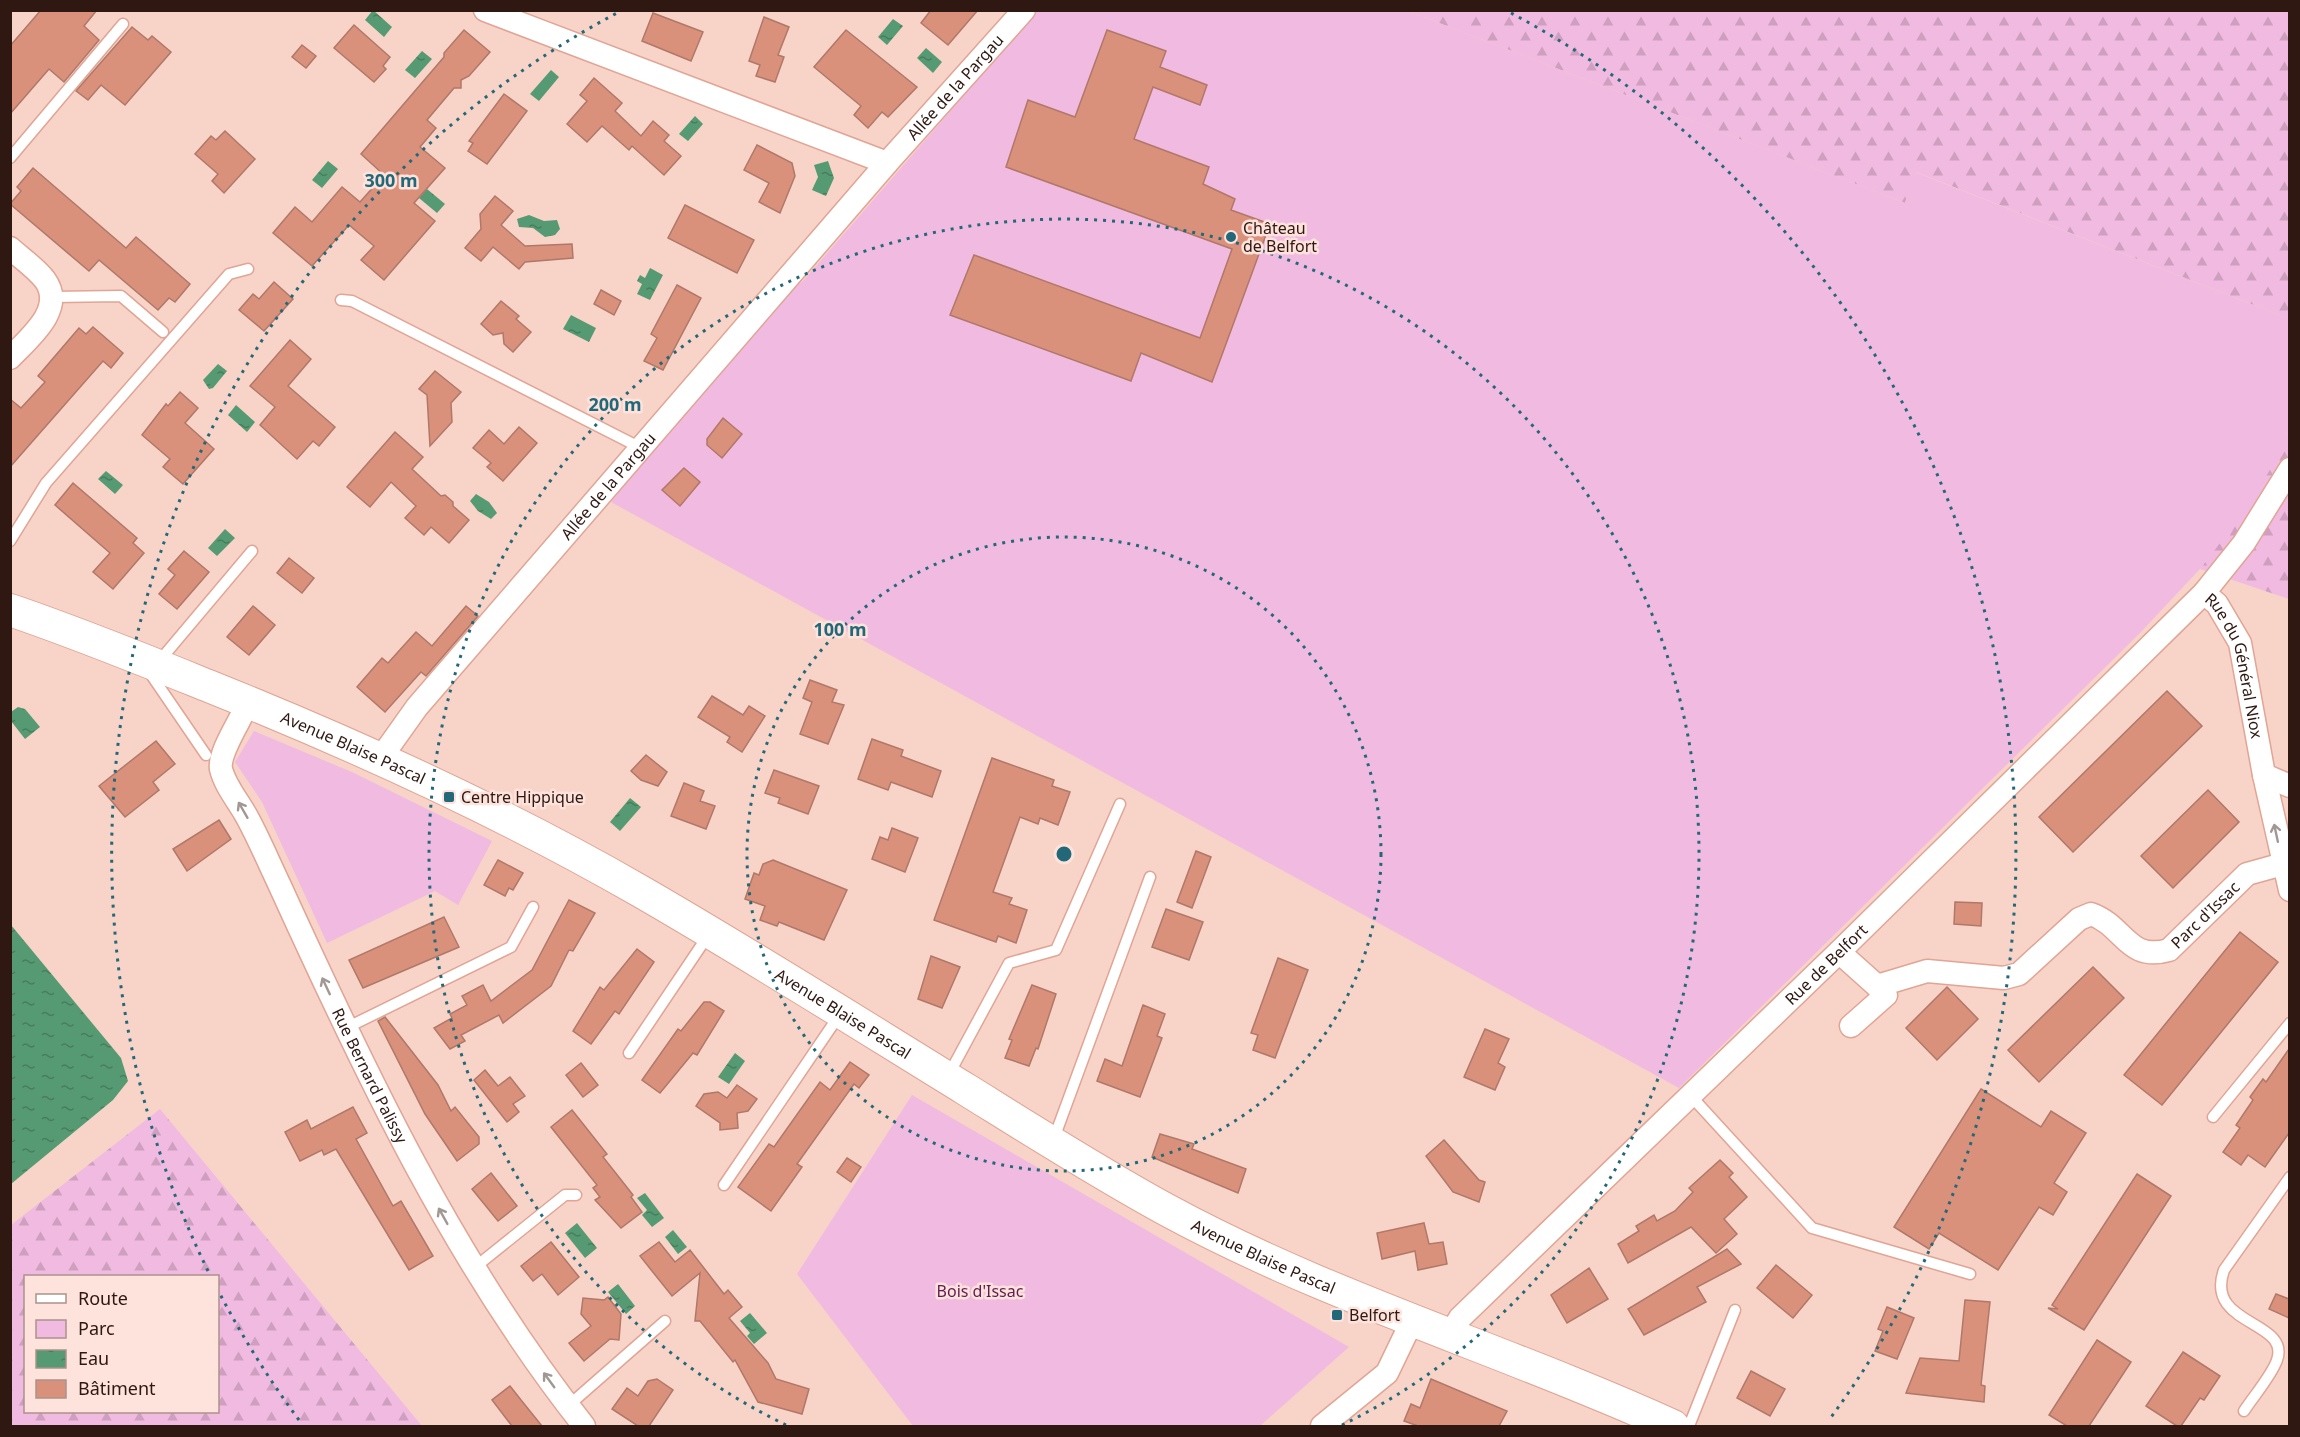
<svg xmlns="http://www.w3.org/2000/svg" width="2300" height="1437" viewBox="0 0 2300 1437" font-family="'Noto Sans',sans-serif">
<defs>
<pattern id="forest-firs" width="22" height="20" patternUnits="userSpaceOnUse" patternTransform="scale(1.5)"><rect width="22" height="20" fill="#f1bae1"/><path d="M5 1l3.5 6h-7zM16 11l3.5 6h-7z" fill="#cf9fc0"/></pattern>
<pattern id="water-ripples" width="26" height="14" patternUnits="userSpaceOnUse" patternTransform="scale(1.5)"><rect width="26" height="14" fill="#559a72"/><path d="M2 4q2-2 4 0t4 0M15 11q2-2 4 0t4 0" fill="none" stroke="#477d5c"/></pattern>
</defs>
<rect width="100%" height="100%" fill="#f8d3c8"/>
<!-- forest -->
<g fill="url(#forest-firs)" fill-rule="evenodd">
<polygon points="1408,11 2289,11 2289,319 1916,172 1905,203"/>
<path d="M2289,427v172l-89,-30c37,-48 65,-87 89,-142z"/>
<path d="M160,1109l262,317h-411v-201zM26,1276h192v136h-192z"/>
</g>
<!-- park -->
<g fill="#f1bae1">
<polygon points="1037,11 1408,11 1905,203 1915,172 2289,319 2289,427 2275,461 2250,504 2200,569 2139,634 1679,1088 611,502 758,312 803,281"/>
<polygon points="254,731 354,773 492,841 458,905 435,891 327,943 262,802 235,762"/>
<polygon points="912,1095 1349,1347 1260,1426 913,1426 797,1274"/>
</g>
<!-- water -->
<g fill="url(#water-ripples)">
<polygon points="373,10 392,27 384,37 365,20"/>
<polygon points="893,19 903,26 887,45 878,37"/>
<polygon points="926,48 942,62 933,73 917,58"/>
<polygon points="422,51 432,59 415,78 405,70"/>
<polygon points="551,70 559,77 539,101 530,94"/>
<polygon points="695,116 703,124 688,141 679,134"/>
<polygon points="328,161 338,169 322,188 312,180"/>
<polygon points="828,161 834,178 826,196 812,190 818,177 814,165"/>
<polygon points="427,189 445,204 437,213 419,198"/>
<polygon points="529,215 544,221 557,220 560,229 555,235 545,237 533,228 519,227 517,219"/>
<polygon points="650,268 663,275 650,300 637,294 642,284 637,281 640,275 645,278"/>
<polygon points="571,315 596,328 589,342 563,329"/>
<polygon points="218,364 227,371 213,388 209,389 203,380"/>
<polygon points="236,405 255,422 247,432 228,415"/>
<polygon points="106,471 123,485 115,494 98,479"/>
<polygon points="476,494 489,502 497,513 491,519 478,511 470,501"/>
<polygon points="225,529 235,538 217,556 208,548"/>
<polygon points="18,707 25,709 40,727 25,739 11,721 11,712"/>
<polygon points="630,798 641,807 620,831 610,822"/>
<polygon points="11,925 121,1058 128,1081 113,1100 11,1184"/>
<polygon points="735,1053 745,1061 729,1084 718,1077"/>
<polygon points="645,1193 664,1218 652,1227 642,1215 647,1210 637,1198"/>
<polygon points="577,1223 597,1248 585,1258 565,1233"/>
<polygon points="673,1230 687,1247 678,1254 665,1237"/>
<polygon points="618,1284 635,1306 626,1314 608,1292"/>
<polygon points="750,1313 767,1333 754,1344 747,1336 750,1333 740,1321"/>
</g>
<!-- building -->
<g fill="#da917c" stroke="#b07868" stroke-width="1.5">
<polygon points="41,10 97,10 84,26 99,40 64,82 49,69 10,114 10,46"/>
<polygon points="931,10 978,10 948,45 921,23"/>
<polygon points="653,13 703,32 691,61 642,41"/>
<polygon points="764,17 789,27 778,55 784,57 775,82 756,76 760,65 749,61"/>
<polygon points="354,25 390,57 383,66 386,69 374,82 334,48"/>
<polygon points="132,27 148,40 152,36 171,52 125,105 101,85 88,100 76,91"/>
<polygon points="464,30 490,52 469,76 461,80 461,88 454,88 427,120 436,128 420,147 445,168 414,203 435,221 384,280 361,260 374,246 349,225 312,266 273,233 295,207 312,222 342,187 360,202 384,175 361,154 444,57 444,53"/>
<polygon points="846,30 917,87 888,117 882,112 868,128 854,115 861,106 814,67"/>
<polygon points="1107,30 1166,51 1160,67 1207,85 1200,105 1153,87 1134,139 1209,167 1203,184 1235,199 1231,210 1270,224 1212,382 1141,353 1131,381 950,315 974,255 1200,338 1232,249 1006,167 1028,100 1075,117"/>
<polygon points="302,45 316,56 306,68 292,57"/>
<polygon points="594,78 622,103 615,111 641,136 653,121 669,135 664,141 681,156 664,175 632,146 629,150 602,126 587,142 567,124 587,101 580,95"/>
<polygon points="504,94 527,111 487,164 468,151 473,143 469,141"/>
<polygon points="225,131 255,159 224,193 212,181 218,174 195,154 211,136 216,140"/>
<polygon points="757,145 792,163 795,176 780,213 759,202 769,183 744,170"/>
<polygon points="33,168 126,248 136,237 190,284 175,302 169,298 158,310 99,260 89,271 10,204 21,191 17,187"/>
<polygon points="495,196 513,211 501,225 525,246 572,244 573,258 525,262 519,269 493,247 481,261 465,248 481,229 480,214"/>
<polygon points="685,205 754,240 737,273 668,238"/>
<polygon points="274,282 293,299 264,331 239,310 253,294 259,299"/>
<polygon points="677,285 701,298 663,370 644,361 657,338 651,334"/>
<polygon points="601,290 621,301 614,315 594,304"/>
<polygon points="501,301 519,316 516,319 531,332 513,352 504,344 503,333 493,335 481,324"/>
<polygon points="93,327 123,353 111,368 103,361 10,467 10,399 21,408 45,382 38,376 79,328 86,334"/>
<polygon points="290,340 311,359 288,386 335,427 319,446 313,441 297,459 260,425 275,407 250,386"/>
<polygon points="435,371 461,392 451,403 452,422 430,446 427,395 419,389"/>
<polygon points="180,392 198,408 185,423 214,449 183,484 163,467 170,459 142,435 166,404 168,406"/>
<polygon points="723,418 742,434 722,458 707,445 707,439"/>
<polygon points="519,427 537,443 503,481 487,467 491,463 473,448 489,430 504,444"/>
<polygon points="395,432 423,457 412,469 441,496 445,495 453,502 453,506 469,520 449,543 431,527 424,535 405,518 416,506 391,482 370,507 347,487"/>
<polygon points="684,468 700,482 680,506 662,490"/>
<polygon points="73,483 137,538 133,543 144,553 113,589 93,572 110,553 55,505"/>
<polygon points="184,551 209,572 177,609 159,594 175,575 168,569"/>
<polygon points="289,558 314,578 302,593 277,573"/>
<polygon points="253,606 275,625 249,655 227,637"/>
<polygon points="466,606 478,616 426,676 421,672 385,712 357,687 382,658 388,663 416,632 432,646"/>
<polygon points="810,680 837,690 832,702 844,705 828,744 800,734 812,702 803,698"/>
<polygon points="2167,691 2202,726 2073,852 2039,817"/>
<polygon points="712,696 743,715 749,706 765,716 742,752 727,742 730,737 698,717"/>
<polygon points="872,739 903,750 901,756 941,771 932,797 891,782 888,790 858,779"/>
<polygon points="156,741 175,764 153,782 159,790 125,817 99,786"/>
<polygon points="646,755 667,772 658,786 641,780 631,771"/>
<polygon points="992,758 1054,780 1052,786 1070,792 1058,825 1040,818 1038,824 1020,817 993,892 1012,898 1009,904 1027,910 1016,943 998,936 996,942 934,920"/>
<polygon points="774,770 819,786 808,814 778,803 780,798 765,793"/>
<polygon points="684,783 704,791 700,801 715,806 706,829 671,816"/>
<polygon points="2208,790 2239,822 2173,888 2141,856"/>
<polygon points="219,820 231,839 187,871 173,849"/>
<polygon points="892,828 918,838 905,872 872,859 880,837 888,840"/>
<polygon points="1196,851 1211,857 1192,908 1177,902"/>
<polygon points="498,860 523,873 513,890 509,888 505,896 484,885"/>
<polygon points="773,860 847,890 824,940 779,922 777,926 760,920 765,906 745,899 754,873 759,875 763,864"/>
<polygon points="569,900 595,913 573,951 569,950 551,986 503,1023 499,1015 461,1035 465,1041 450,1049 434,1028 452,1018 450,1014 467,1005 462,996 483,985 491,1001 532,970"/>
<polygon points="1955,902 1982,903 1981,926 1954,924"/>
<polygon points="1166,909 1203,922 1189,960 1152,947"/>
<polygon points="444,917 459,947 363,988 349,960"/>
<polygon points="2240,932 2278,962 2162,1105 2124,1075"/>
<polygon points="637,949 654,962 619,1014 615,1011 591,1044 573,1031 600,987 604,990"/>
<polygon points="931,956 960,967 942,1008 918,999"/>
<polygon points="1278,958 1308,970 1275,1058 1253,1050 1258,1035 1251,1033"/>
<polygon points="2093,967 2124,998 2039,1082 2008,1050"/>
<polygon points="1032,985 1056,994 1038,1049 1036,1048 1029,1066 1005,1058 1012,1040 1009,1039"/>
<polygon points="1947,987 1978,1019 1937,1060 1906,1028"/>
<polygon points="704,1002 710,1002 724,1011 697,1055 693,1053 660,1093 642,1080 678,1029 681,1031"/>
<polygon points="1143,1005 1165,1014 1157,1036 1162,1038 1140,1097 1097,1081 1105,1059 1122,1066"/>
<polygon points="385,1017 438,1085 451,1111 455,1107 479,1137 479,1144 457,1161 425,1114 378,1021"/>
<polygon points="1485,1029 1509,1039 1498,1063 1505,1067 1495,1090 1464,1077"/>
<polygon points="2289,1049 2289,1133 2265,1167 2248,1155 2241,1165 2223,1152 2240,1128 2236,1125 2253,1100 2250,1097 2263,1079 2266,1082"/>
<polygon points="850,1062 869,1075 859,1088 854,1084 797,1164 802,1167 771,1211 738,1187 769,1144 774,1147 820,1082 830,1090"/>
<polygon points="581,1063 598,1085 583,1097 566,1075"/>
<polygon points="485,1070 498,1086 510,1077 525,1096 513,1104 519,1112 507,1122 474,1080"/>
<polygon points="737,1085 757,1099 748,1111 737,1113 738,1128 720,1130 720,1123 696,1106 704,1094 718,1092 727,1098"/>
<polygon points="1981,1089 2041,1127 2051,1111 2086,1133 2054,1183 2067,1192 2053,1215 2039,1207 1998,1270 1939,1233 1929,1249 1894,1227"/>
<polygon points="353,1107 367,1133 356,1139 393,1206 401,1201 433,1256 409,1270 336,1149 324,1155 322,1150 300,1161 285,1132 307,1120 311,1129"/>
<polygon points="572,1110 607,1154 603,1157 633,1195 631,1197 642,1212 621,1228 595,1200 600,1197 593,1188 597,1185 551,1127"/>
<polygon points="1160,1134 1194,1144 1192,1149 1246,1169 1238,1193 1152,1157"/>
<polygon points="1444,1140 1479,1180 1485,1182 1479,1202 1453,1192 1426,1156"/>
<polygon points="847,1158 861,1167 851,1182 837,1172"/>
<polygon points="1720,1160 1733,1173 1729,1177 1747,1197 1724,1219 1737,1234 1716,1253 1691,1227 1628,1263 1618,1244 1639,1231 1636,1226 1654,1215 1657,1221 1675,1211 1693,1192 1689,1188"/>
<polygon points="491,1173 517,1206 498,1221 472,1189"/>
<polygon points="2137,1174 2171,1196 2084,1330 2048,1308 2058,1309 2052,1305"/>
<polygon points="1424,1223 1429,1244 1443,1242 1447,1264 1418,1270 1415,1251 1382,1259 1377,1233"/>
<polygon points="551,1242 579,1277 558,1295 542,1274 533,1281 521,1266"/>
<polygon points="659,1242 675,1262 690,1250 724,1294 728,1290 742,1307 729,1318 768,1363 776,1379 809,1389 802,1414 758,1402 735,1360 733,1362 700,1321 695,1321 700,1273 672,1296 640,1256"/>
<polygon points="1727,1249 1741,1264 1697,1287 1706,1302 1644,1335 1628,1309"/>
<polygon points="1776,1265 1812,1295 1793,1318 1757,1288"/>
<polygon points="1589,1268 1608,1299 1567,1323 1551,1295"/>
<polygon points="2276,1294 2289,1299 2289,1318 2269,1309"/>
<polygon points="608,1297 621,1314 619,1340 610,1339 584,1361 569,1343 591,1326 581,1314 583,1298 604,1300"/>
<polygon points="1965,1300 1990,1302 1981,1385 1985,1386 1984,1402 1906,1393 1920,1358 1959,1361"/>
<polygon points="1887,1307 1914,1318 1897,1359 1875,1351 1883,1331 1878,1329"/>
<polygon points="2097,1340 2131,1362 2089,1426 2067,1426 2049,1415"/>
<polygon points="2183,1352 2220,1376 2204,1400 2200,1398 2181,1426 2177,1426 2146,1406"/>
<polygon points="1751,1371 1785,1389 1770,1416 1737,1398"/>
<polygon points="657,1379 673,1390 649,1426 638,1426 612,1409 627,1388 638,1396 648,1381"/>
<polygon points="1431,1379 1507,1411 1499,1426 1418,1426 1404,1421 1411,1404 1420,1408"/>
<polygon points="510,1386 521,1400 542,1426 512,1426 492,1400"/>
</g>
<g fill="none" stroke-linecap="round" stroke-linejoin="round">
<!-- lane casing -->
<g stroke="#e0a594" stroke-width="13">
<g id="lane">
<polyline points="10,158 123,24"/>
<polyline points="52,297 121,296 163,332"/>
<polyline points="341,300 352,301 641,448"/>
<polyline points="10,541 46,483 229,274 248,269"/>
<polyline points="206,755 152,676 156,665 252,551"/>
<polyline points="346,1028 511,947 533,907"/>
<polyline points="629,1053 709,934"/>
<polyline points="948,1076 1009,963 1056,950 1120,804"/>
<polyline points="1690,1095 1812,1228 1970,1274"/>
<polyline points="2213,1117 2290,1023"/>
<polyline points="1053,1141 1150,877"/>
<polyline points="724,1185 840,1014"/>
<polyline points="474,1268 565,1195 576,1195"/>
<polyline points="568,1406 665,1321"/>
<path d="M2244,1411c9,-14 28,-36 33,-51 14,-40 -73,-34 -53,-90l66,-93"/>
<polyline points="1689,1426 1735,1310"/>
</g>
</g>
<!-- street casing -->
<g stroke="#e0a594" stroke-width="25">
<g id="street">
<path id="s1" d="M887,163l137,-153"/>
<path d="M10,248c11,10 26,20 35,32 21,29 -16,58 -35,78"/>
<path id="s2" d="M2204,593l13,11 23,39 24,132 26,115"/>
<path id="s3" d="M248,702c-6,17 -30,50 -27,67 4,17 18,33 26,48 12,22 22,46 33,69 86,189 175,377 304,540"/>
<path id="s4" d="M380,759l37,-52 470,-544 -402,-153"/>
<polyline points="2264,775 2290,786"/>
<polyline points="1839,952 1877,986"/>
<path id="s5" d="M1851,1026l35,-31 -9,-9 50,-15 77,7 15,-4 60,-55 12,-5c34,12 36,48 78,36l78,-76 36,-10"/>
<path id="s6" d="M1449,1336l11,-18 379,-366 365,-359 40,-50 46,-74"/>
<polyline points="1322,1426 1387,1373 1412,1321"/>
</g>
</g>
<!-- secondary casing -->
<g stroke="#e0a594" stroke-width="34">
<g id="secondary">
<path id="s7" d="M10,610c68,23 134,50 201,77 147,59 292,125 429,204 111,64 218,132 327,199 66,41 132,83 200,120 162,88 339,140 506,216"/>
</g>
</g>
<!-- lane -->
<use href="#lane" stroke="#fff" stroke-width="10"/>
<!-- street -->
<use href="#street" stroke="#fff" stroke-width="22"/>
<!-- secondary -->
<use href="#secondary" stroke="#fff" stroke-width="32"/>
</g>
<!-- one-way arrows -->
<defs><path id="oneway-shaft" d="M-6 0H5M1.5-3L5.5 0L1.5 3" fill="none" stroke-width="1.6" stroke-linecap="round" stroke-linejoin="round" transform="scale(1.5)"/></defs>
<g stroke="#a19794">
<use href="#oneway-shaft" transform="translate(243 810) rotate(-120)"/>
<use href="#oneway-shaft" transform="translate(2276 833) rotate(-102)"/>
<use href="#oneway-shaft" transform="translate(326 986) rotate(-115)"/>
<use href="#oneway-shaft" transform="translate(443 1216) rotate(-119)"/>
<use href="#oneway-shaft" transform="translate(549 1380) rotate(-126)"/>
</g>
<!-- distance rings -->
<g fill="none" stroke="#226878" stroke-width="3" stroke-dasharray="3 6">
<circle cx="1064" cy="854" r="317"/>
<path d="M786 1425A635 635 0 1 1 1342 1425"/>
<path d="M299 1420A952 952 0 0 1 220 1294M208 1271A952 952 0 0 1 617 13M1511 13A952 952 0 0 1 1829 1420"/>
</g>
<!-- markers -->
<g fill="#226878" stroke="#fde3dc" stroke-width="2">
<circle cx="1231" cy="237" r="6"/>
<rect x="443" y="791" width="12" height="12" rx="3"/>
<rect x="1331" y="1309" width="12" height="12" rx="3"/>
</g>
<g text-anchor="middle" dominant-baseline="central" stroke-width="5" stroke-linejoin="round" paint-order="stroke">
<!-- street labels -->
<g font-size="16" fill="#2f1812" stroke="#fde3dc">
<text stroke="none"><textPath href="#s1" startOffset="102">Allée de la Pargau</textPath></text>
<text stroke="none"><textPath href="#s4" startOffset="356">Allée de la Pargau</textPath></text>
<text stroke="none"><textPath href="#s2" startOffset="82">Rue du Général Niox</textPath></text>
<text stroke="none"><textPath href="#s7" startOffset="370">Avenue Blaise Pascal</textPath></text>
<text stroke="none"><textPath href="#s5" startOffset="440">Parc d'Issac</textPath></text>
<text stroke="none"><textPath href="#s6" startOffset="530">Rue de Belfort</textPath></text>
<text stroke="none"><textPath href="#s7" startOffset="928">Avenue Blaise Pascal</textPath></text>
<text stroke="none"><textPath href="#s3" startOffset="414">Rue Bernard Palissy</textPath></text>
<text stroke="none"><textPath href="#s7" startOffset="1414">Avenue Blaise Pascal</textPath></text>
</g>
<!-- poi labels -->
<g font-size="16" fill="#2f1812" stroke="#fde3dc" text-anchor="start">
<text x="1243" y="228">Château<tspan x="1243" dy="18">de Belfort</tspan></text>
<text x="461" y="797">Centre Hippique</text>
<text x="1349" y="1315">Belfort</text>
</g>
<!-- park labels -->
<g font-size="16" fill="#621a54" stroke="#fde3dc">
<text x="980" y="1291">Bois d'Issac</text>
</g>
</g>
<circle cx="1064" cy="854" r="9" fill="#226878" stroke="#fde3dc" stroke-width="3"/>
<g font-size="18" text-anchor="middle" font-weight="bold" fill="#226878" stroke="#fde3dc" stroke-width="5" stroke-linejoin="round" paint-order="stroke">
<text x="391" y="187">300 m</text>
<text x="615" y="411">200 m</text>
<text x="840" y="636">100 m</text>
</g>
<!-- border -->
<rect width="2300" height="1437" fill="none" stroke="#2f1812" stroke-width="24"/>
<!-- legend -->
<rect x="24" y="1275" width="195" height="138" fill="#fde3dc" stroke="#ab928b" stroke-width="1.5"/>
<rect x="36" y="1294" width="30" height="9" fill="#ffffff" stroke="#ab928b" stroke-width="1.5"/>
<text x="78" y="1305" font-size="18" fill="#2f1812">Route</text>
<rect x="36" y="1320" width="30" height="18" fill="#f1bae1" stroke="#ab928b" stroke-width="1.5"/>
<text x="78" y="1335" font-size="18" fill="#2f1812">Parc</text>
<rect x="36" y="1350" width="30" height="18" fill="url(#water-ripples)" stroke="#ab928b" stroke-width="1.5"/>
<text x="78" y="1365" font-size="18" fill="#2f1812">Eau</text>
<rect x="36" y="1380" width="30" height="18" fill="#da917c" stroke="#ab928b" stroke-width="1.5"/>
<text x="78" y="1395" font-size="18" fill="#2f1812">Bâtiment</text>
</svg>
